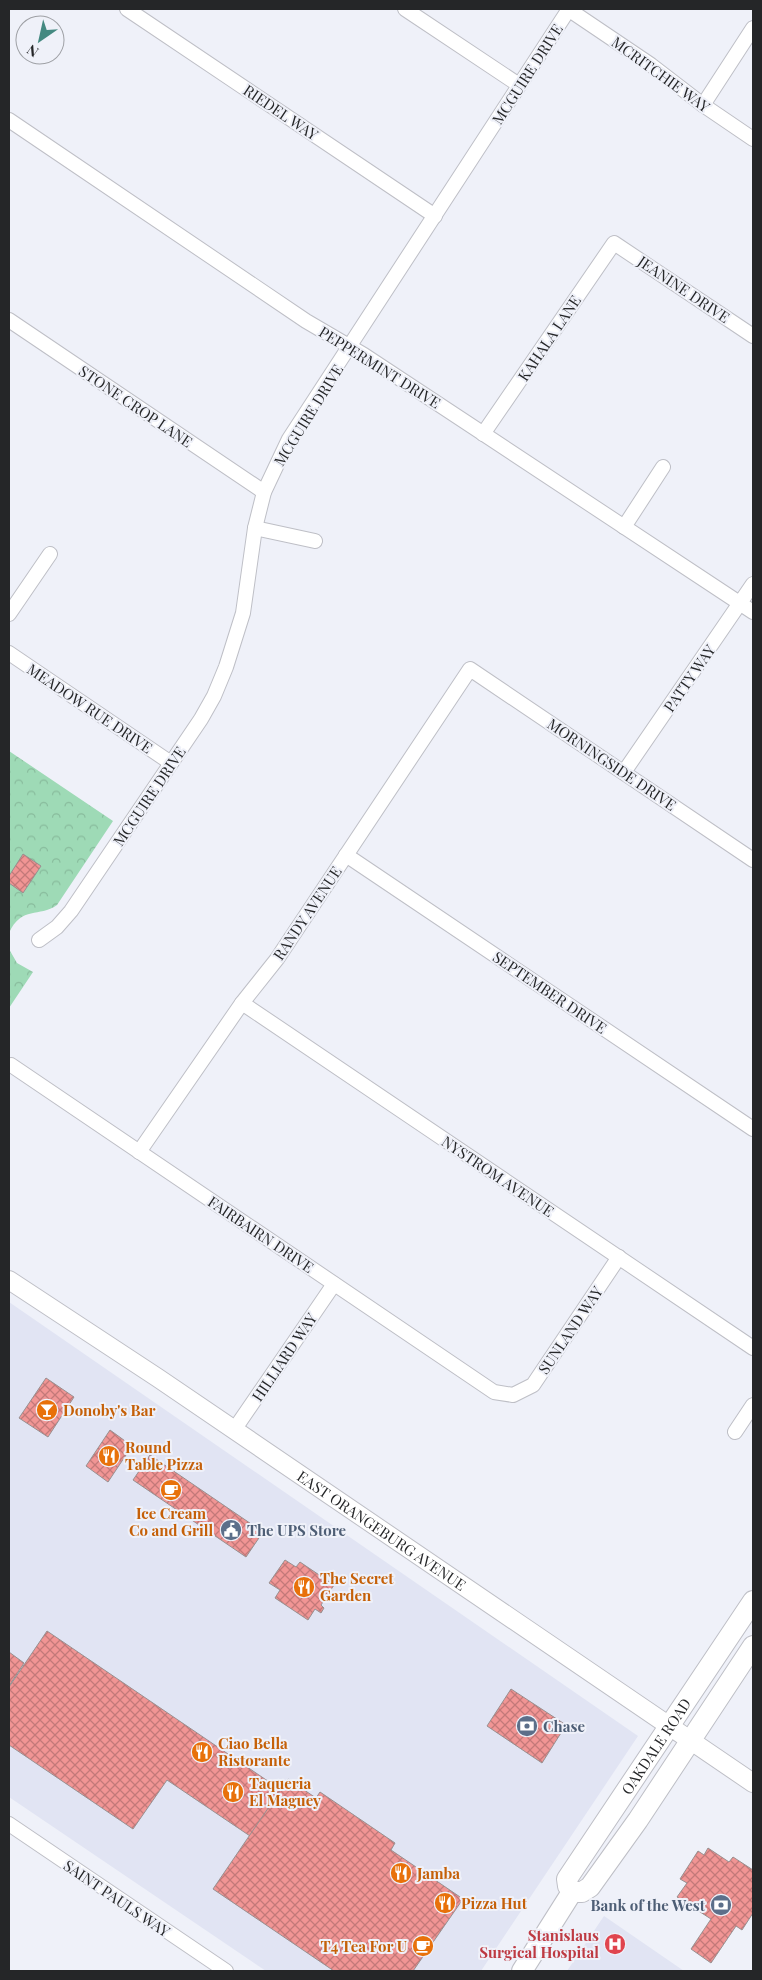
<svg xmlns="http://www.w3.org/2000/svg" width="762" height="1980" viewBox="0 0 762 1980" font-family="'Playfair Display',serif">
<defs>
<pattern id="park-crowns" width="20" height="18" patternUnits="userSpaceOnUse" patternTransform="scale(1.25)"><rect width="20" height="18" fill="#9edab6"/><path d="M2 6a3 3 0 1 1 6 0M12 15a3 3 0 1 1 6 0" fill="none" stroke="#88bb9c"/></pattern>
<pattern id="building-cross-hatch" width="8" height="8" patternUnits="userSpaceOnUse" patternTransform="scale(1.25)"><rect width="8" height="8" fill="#f19594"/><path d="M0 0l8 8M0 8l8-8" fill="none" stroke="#c37979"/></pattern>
</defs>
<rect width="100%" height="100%" fill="#eff1f9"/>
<!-- built -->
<g fill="#e1e4f3">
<polygon points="9,1302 638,1736 481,1971 266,1971 9,1797"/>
<polygon points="604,1916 684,1971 567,1971"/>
</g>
<!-- park -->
<g fill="url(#park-crowns)">
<path d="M9,751l104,70 -56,84c-18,13 -35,0 -48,28z"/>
<polygon points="9,949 17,963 33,972 9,1008"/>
</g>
<!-- building -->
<g fill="url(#building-cross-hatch)" stroke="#989090">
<polygon points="23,854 41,866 23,893 9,883 9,876"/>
<polygon points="46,1378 74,1397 48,1437 19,1418"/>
<polygon points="110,1430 132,1446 108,1482 86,1466"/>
<polygon points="150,1455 263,1532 246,1557 133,1480"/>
<polygon points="285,1560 296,1567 300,1562 334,1585 321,1605 324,1608 321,1613 315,1609 308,1620 275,1598 280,1590 269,1583"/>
<polygon points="47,1631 281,1790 250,1836 167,1780 133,1829 9,1745 9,1687"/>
<polygon points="9,1652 24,1663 9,1686"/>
<polygon points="511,1689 566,1725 542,1763 487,1726"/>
<polygon points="288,1779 316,1798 320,1792 395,1843 391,1850 463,1899 413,1971 334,1971 213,1889"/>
<polygon points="708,1848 729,1862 733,1857 753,1870 753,1913 742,1930 736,1926 711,1963 691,1949 711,1919 677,1897 687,1883 680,1879 698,1851 704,1855"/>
</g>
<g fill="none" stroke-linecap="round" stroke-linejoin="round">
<!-- minor casing -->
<g stroke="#bebfc6" stroke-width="16">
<g id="minor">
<polyline points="127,9 435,216"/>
<polyline points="405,9 519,85"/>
<polyline points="568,9 651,65 703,105 753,139"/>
<polyline points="703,105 753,28"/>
<polyline points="9,120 306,321 364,355 753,612"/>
<polyline points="9,320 264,492"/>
<polyline points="483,434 614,243 753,336"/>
<polyline points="624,527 663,467"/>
<polyline points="255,528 315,541"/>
<polyline points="9,614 50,554"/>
<polyline points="9,653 171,763"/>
<polyline points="624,772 753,584"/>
<polyline points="346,855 753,1129"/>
<polyline points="39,940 57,927 71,911 201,719 214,696 226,667 243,613 255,528 264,492 289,439 569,9"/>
<polyline points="242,1003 753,1348"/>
<polyline points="11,1065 494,1392 513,1395 533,1385 619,1257"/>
<polyline points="139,1152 242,1003 277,959 470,669 753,860"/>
<polyline points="234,1430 334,1284"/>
<polyline points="735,1432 753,1405"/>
<polyline points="9,1824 226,1971"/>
</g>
</g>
<!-- tertiary casing -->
<g stroke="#bebfc6" stroke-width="20">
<g id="tertiary">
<path id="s1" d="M9,1280l149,98 595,405"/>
</g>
</g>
<!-- secondary casing -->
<g stroke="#bebfc6" stroke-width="22">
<g id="secondary">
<path id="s2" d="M572,1892l-4,-6 -1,-7 186,-278"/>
<polyline points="572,1892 582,1892 590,1887 638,1820 753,1646"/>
<polyline points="522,1971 572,1892"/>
</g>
</g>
<!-- minor -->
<use href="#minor" stroke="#fff" stroke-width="14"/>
<!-- tertiary -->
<use href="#tertiary" stroke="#fff" stroke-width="18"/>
<!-- secondary -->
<use href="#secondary" stroke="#fff" stroke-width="20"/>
</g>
<!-- icons -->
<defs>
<g id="bar-disc" transform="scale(1.125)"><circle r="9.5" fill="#e8710a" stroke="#eff1f9"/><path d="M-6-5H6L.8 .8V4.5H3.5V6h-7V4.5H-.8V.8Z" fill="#fff"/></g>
<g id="restaurant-disc" transform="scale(1.125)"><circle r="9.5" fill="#e8710a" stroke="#eff1f9"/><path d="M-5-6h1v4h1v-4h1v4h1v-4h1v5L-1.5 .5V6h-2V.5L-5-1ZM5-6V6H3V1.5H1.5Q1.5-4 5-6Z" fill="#fff"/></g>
<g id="cafe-disc" transform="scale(1.125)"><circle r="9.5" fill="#e8710a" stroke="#eff1f9"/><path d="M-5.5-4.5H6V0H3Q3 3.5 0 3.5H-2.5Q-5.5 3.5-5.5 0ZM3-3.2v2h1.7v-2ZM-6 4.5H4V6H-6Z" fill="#fff"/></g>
<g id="civic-disc" transform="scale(1.125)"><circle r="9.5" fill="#5c6f8a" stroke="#eff1f9"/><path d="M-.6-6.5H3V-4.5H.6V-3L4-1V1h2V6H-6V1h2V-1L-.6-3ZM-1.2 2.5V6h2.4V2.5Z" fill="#fff"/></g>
<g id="bank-disc" transform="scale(1.125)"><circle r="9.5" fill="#5c6f8a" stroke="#eff1f9"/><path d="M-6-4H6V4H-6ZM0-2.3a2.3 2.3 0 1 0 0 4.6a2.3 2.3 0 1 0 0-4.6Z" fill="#fff"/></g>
<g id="hospital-disc" transform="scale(1.125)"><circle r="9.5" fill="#e0444e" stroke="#eff1f9"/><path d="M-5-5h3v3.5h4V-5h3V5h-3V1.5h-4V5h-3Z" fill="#fff"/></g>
</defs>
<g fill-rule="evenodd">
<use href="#bar-disc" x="47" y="1410"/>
<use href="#restaurant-disc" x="109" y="1456"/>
<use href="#cafe-disc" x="171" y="1490"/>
<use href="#civic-disc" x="231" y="1530"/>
<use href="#restaurant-disc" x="304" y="1587"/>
<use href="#bank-disc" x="527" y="1726"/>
<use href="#restaurant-disc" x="202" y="1752"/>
<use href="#restaurant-disc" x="233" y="1792"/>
<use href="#restaurant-disc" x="401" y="1873"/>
<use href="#restaurant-disc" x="445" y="1903"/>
<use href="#bank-disc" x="721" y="1905"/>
<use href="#hospital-disc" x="615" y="1944"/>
<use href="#cafe-disc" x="423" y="1946"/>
</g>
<g text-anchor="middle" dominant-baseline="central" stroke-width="4" stroke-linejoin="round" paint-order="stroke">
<!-- street labels -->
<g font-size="15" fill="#252628" stroke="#eff1f9">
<text transform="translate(527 74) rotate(-57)">MCGUIRE DRIVE</text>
<text transform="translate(661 74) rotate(36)">MCRITCHIE WAY</text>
<text transform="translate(281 112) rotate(34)">RIEDEL WAY</text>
<text transform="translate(684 289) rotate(34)">JEANINE DRIVE</text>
<text transform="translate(549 338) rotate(-56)">KAHALA LANE</text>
<text transform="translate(380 367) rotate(32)">PEPPERMINT DRIVE</text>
<text transform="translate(136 406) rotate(34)">STONE CROP LANE</text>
<text transform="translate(308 415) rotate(-58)">MCGUIRE DRIVE</text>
<text transform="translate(689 678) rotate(-55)">PATTY WAY</text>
<text transform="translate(90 708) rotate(34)">MEADOW RUE DRIVE</text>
<text transform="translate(612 764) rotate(34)">MORNINGSIDE DRIVE</text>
<text transform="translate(149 796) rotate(-56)">MCGUIRE DRIVE</text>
<text transform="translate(307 913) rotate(-56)">RANDY AVENUE</text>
<text transform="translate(550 992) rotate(34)">SEPTEMBER DRIVE</text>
<text transform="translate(498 1176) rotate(34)">NYSTROM AVENUE</text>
<text transform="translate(261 1234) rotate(34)">FAIRBAIRN DRIVE</text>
<text transform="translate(570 1330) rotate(-56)">SUNLAND WAY</text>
<text transform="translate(284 1357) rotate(-56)">HILLIARD WAY</text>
<text stroke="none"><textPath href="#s1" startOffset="449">EAST ORANGEBURG AVENUE</textPath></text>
<text stroke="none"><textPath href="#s2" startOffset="174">OAKDALE ROAD</textPath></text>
<text transform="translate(117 1898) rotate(34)">SAINT PAULS WAY</text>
</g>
<!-- food labels -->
<g font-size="15" font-weight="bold" fill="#c56008" stroke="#eff1f9" text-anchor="start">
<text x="63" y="1410">Donoby's Bar</text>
<text x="125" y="1447">Round<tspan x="125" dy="17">Table Pizza</tspan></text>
<text x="171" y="1513" text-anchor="middle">Ice Cream<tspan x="171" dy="17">Co and Grill</tspan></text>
<text x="320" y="1578">The Secret<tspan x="320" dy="17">Garden</tspan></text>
<text x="218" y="1743">Ciao Bella<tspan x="218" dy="17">Ristorante</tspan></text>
<text x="249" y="1783">Taqueria<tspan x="249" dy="17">El Maguey</tspan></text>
<text x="417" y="1873">Jamba</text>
<text x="461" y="1903">Pizza Hut</text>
<text x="407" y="1946" text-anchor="end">T4 Tea For U</text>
</g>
<!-- service labels -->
<g font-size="15" font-weight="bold" fill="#4e5e75" stroke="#eff1f9" text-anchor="start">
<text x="247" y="1530">The UPS Store</text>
<text x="543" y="1726">Chase</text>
<text x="705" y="1905" text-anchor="end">Bank of the West</text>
</g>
<!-- health labels -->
<g font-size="15" font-weight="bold" fill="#be3a42" stroke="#eff1f9" text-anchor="end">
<text x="599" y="1935">Stanislaus<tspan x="599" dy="17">Surgical Hospital</tspan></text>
</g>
</g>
<!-- border -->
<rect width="762" height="1980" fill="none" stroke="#252628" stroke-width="20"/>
<!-- north arrow -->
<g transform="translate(40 40) rotate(214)"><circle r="24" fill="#eff1f9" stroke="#9ea0a5"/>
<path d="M0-4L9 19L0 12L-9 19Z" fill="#448981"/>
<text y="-8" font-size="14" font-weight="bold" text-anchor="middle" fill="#252628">N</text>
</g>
</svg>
